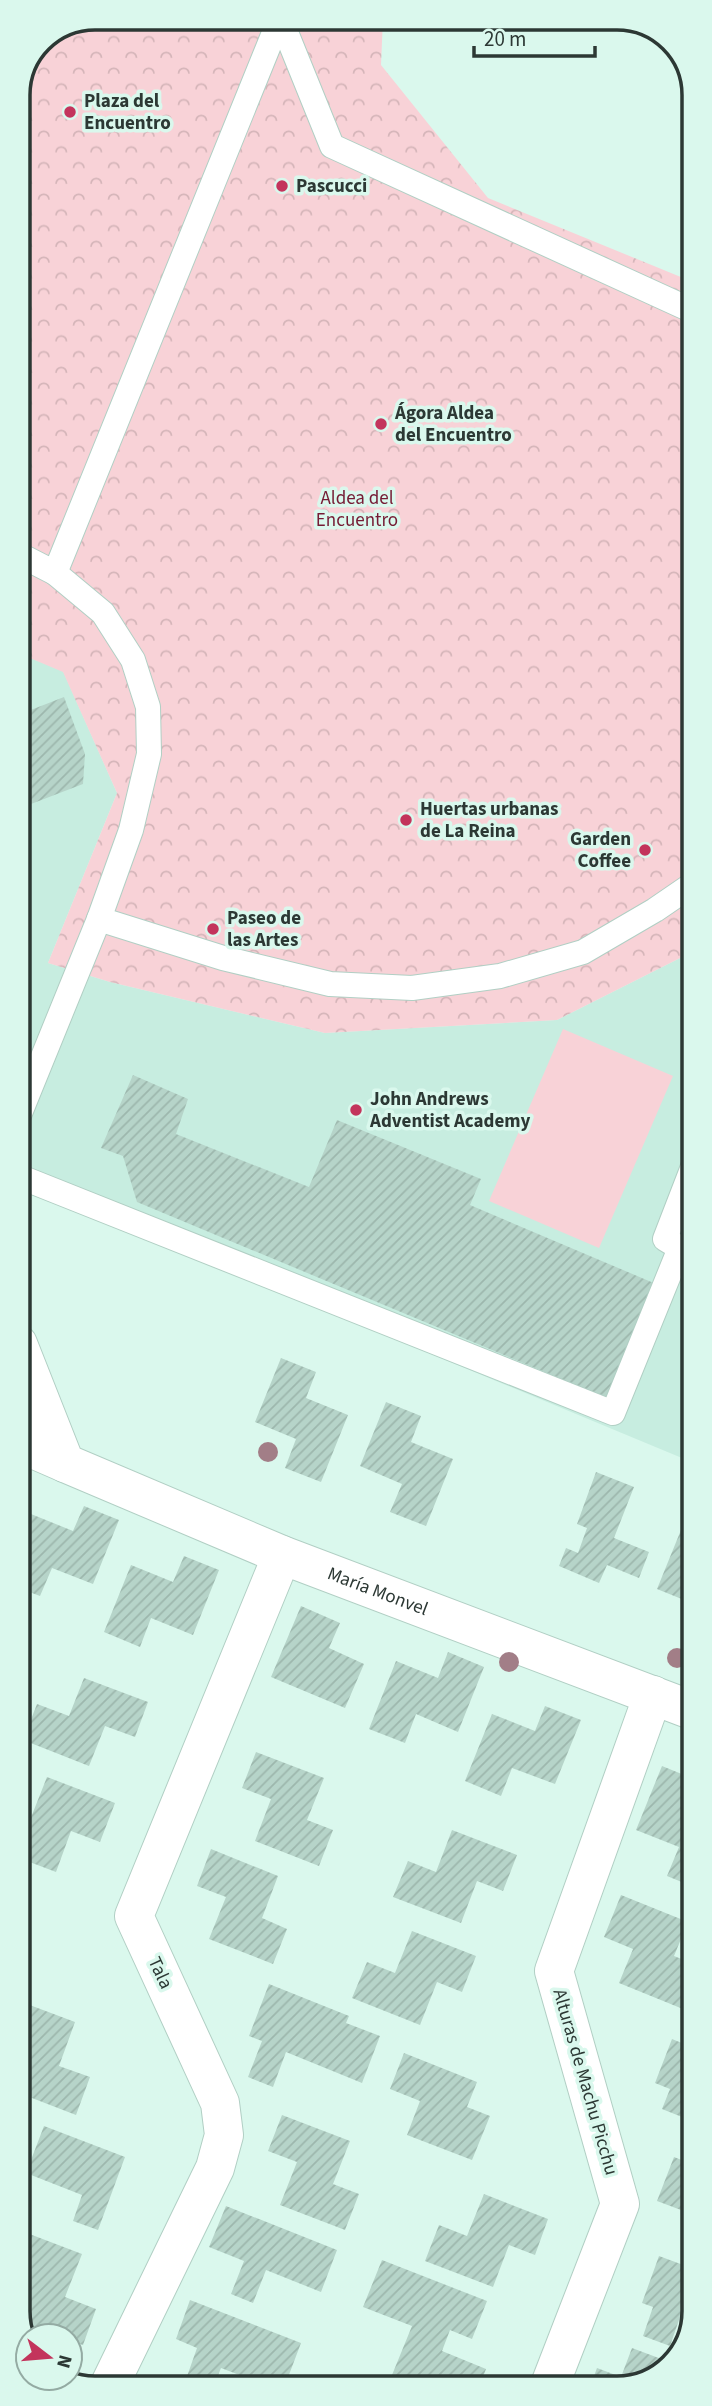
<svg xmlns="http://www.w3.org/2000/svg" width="712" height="2406" viewBox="0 0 712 2406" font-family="'Source Sans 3',sans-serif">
<defs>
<pattern id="park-crowns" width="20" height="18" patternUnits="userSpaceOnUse" patternTransform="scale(1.75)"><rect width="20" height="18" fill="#f8d2d7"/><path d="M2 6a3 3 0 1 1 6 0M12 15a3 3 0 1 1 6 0" fill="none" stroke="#d5b5b9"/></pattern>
<pattern id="building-hatch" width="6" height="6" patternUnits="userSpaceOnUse" patternTransform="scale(1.75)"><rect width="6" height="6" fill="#b6d4c9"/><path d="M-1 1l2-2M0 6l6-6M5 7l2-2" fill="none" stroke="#9db7ad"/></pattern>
</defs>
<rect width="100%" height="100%" fill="#daf8ed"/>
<!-- built -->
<polygon fill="#c7ede0" points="18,653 63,671 117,793 48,963 110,982 325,1033 557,1020 694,951 694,1463 330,1312 18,1187"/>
<!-- green -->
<polygon fill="#f8d2d7" points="563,1029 673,1076 599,1248 489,1201"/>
<!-- park -->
<polygon fill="url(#park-crowns)" points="95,18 383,18 381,65 488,198 693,282 694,951 557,1020 325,1033 110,982 48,963 117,793 63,672 18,653 18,90 40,40"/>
<!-- building -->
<g fill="url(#building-hatch)">
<polygon points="64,697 85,754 83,784 18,809 18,715"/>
<polygon points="133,1075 188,1099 176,1134 309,1187 337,1120 481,1179 470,1205 656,1284 607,1398 137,1202 123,1156 101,1148"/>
<polygon points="281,1358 316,1372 306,1398 348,1415 321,1482 285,1468 296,1439 255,1422"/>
<polygon points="386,1402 421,1416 411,1442 453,1459 426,1526 390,1512 402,1484 360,1466"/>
<polygon points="596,1472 634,1487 614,1538 649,1552 639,1578 607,1565 599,1583 559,1566 566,1548 578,1553 587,1528 577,1524"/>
<polygon points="84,1506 119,1520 93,1584 52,1568 40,1596 19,1588 19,1545 31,1514 73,1531"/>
<polygon points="683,1525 694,1529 694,1604 657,1589"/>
<polygon points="184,1556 219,1570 193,1635 151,1618 140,1647 104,1632 131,1565 173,1582"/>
<polygon points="301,1606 340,1623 329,1648 364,1664 345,1708 271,1677"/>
<polygon points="448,1652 484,1667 458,1732 416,1714 405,1743 369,1729 396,1661 438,1678"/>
<polygon points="84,1678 148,1702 135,1737 105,1726 89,1766 23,1740 37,1704 69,1716"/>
<polygon points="545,1706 581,1720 555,1784 512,1768 501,1796 465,1781 492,1714 535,1731"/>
<polygon points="256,1752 324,1778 307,1820 333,1830 319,1866 255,1841 271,1799 242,1788"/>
<polygon points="662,1766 694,1779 694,1789 688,1806 694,1808 694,1887 667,1876 679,1847 636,1830"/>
<polygon points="47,1777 115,1803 100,1842 71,1831 56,1872 19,1858 19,1816 30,1820"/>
<polygon points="452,1830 517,1855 503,1891 477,1881 461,1923 393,1897 408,1861 436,1872"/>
<polygon points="211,1849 278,1876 262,1918 287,1929 273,1964 209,1939 226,1897 197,1886"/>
<polygon points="621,1895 688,1922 674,1956 694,1964 694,1981 683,2009 619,1983 633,1949 604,1937"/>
<polygon points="412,1931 476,1956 462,1992 437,1982 420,2025 352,1998 367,1962 395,1973"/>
<polygon points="269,1984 349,2016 346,2023 380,2036 362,2083 286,2052 273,2087 248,2077 262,2041 249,2036"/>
<polygon points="19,2001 75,2022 59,2066 90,2077 76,2115 19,2093 19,2052 21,2047 19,2046"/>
<polygon points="672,2039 694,2048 694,2100 687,2119 662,2109 670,2089 655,2083"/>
<polygon points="404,2053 477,2082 467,2107 490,2116 472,2160 407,2135 420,2101 390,2089"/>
<polygon points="282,2115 350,2141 333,2184 359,2194 345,2230 280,2205 297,2162 268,2151"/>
<polygon points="44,2126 125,2157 98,2230 73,2221 82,2195 26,2173"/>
<polygon points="674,2157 694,2165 694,2241 681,2236 689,2213 657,2201"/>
<polygon points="484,2194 548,2219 535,2255 509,2245 493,2287 425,2261 439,2225 467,2236"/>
<polygon points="226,2206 337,2250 321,2292 266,2270 253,2303 231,2294 244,2261 209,2247"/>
<polygon points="19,2230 82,2254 65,2297 96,2309 83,2345 70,2341 70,2336 57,2336 19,2322 19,2300 27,2277 19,2274"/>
<polygon points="659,2256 694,2269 694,2311 691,2321 680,2317 670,2346 643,2336 653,2307 642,2303"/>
<polygon points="382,2260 487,2301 472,2339 450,2330 442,2351 486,2369 479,2387 425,2387 392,2375 412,2326 363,2307"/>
<polygon points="190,2300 301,2343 284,2388 274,2388 221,2368 213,2388 199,2388 185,2382 197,2348 176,2339"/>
<polygon points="632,2348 672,2363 633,2387 590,2387 597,2368 621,2377"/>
</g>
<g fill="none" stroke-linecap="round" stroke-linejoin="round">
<!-- service casing -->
<g stroke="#b1cfc4" stroke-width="26">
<g id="service">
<polyline points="281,20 332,146 693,311"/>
<polyline points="18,554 55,573 280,18"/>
<polyline points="99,919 223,958 330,984 412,988 500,976 583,952 655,910 693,884"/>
<polyline points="18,1118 99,919 131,830 149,754 148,707 133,660 103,613 55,573"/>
<polyline points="18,1176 613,1413 680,1248 665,1239 694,1164"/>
</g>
</g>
<!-- minor casing -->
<g stroke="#b1cfc4" stroke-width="40">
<g id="minor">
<path id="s1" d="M18,1344l47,119 217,92 412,156"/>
<polyline points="19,1443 65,1463"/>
<polyline points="549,2387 620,2204 554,1971 653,1695"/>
<polyline points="108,2388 215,2168 224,2135 220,2103 134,1916 282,1555"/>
</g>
</g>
<!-- service -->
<use href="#service" stroke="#fff" stroke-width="24"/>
<!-- minor -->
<use href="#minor" stroke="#fff" stroke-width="38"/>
</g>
<!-- trees -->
<g fill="#a27e87">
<circle cx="268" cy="1452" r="10"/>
<circle cx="677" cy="1658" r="10"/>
<circle cx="509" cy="1662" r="10"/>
</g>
<!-- markers -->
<g fill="#c3345c" stroke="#daf8ed" stroke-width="2.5">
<circle cx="70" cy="112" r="7"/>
<circle cx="282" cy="186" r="7"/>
<circle cx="381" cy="424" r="7"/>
<circle cx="406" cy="820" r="7"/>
<circle cx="645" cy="850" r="7"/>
<circle cx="213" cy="929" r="7"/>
<circle cx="356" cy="1110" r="7"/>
</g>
<g text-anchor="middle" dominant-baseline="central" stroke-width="7" stroke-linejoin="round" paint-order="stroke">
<!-- poi labels -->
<g font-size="19" font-weight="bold" fill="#2c3834" stroke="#daf8ed" text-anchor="start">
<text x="84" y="101">Plaza del<tspan x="84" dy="22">Encuentro</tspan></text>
<text x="296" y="186">Pascucci</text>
<text x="395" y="413">Ágora Aldea<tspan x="395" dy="22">del Encuentro</tspan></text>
<text x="420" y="809">Huertas urbanas<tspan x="420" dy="22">de La Reina</tspan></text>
<text x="631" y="839" text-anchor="end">Garden<tspan x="631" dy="22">Coffee</tspan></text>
<text x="227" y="918">Paseo de<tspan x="227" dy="22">las Artes</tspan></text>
<text x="370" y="1099">John Andrews<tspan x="370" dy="22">Adventist Academy</tspan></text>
</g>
<!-- park labels -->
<g font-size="19" fill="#751b34" stroke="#daf8ed">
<text x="357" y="498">Aldea del<tspan x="357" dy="22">Encuentro</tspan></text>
</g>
<!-- street labels -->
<g font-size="19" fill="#2c3834" stroke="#daf8ed">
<text stroke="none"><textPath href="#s1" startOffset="466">María Monvel</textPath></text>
<text transform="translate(160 1973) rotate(65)">Tala</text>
<text transform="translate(585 2082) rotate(74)">Alturas de Machu Picchu</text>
</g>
</g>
<!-- crop -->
<path d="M0 0H712V2406H0ZM95 30H617A65 65 0 0 1 682 95V2311A65 65 0 0 1 617 2376H95A65 65 0 0 1 30 2311V95A65 65 0 0 1 95 30Z" fill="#daf8ed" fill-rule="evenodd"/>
<path fill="none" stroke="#2c3834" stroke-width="3.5" d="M95 30H617A65 65 0 0 1 682 95V2311A65 65 0 0 1 617 2376H95A65 65 0 0 1 30 2311V95A65 65 0 0 1 95 30Z"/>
<!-- north arrow -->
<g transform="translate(49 2357) rotate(106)"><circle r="33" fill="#daf8ed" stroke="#94aba3" stroke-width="2"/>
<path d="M0-5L12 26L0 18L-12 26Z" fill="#c3345c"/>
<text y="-10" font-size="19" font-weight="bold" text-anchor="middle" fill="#2c3834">N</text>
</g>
<!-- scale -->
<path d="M474 46v10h121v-10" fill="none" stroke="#2c3834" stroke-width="3.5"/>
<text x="484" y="46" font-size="21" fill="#2c3834" stroke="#daf8ed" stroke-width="5" paint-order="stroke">20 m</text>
</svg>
